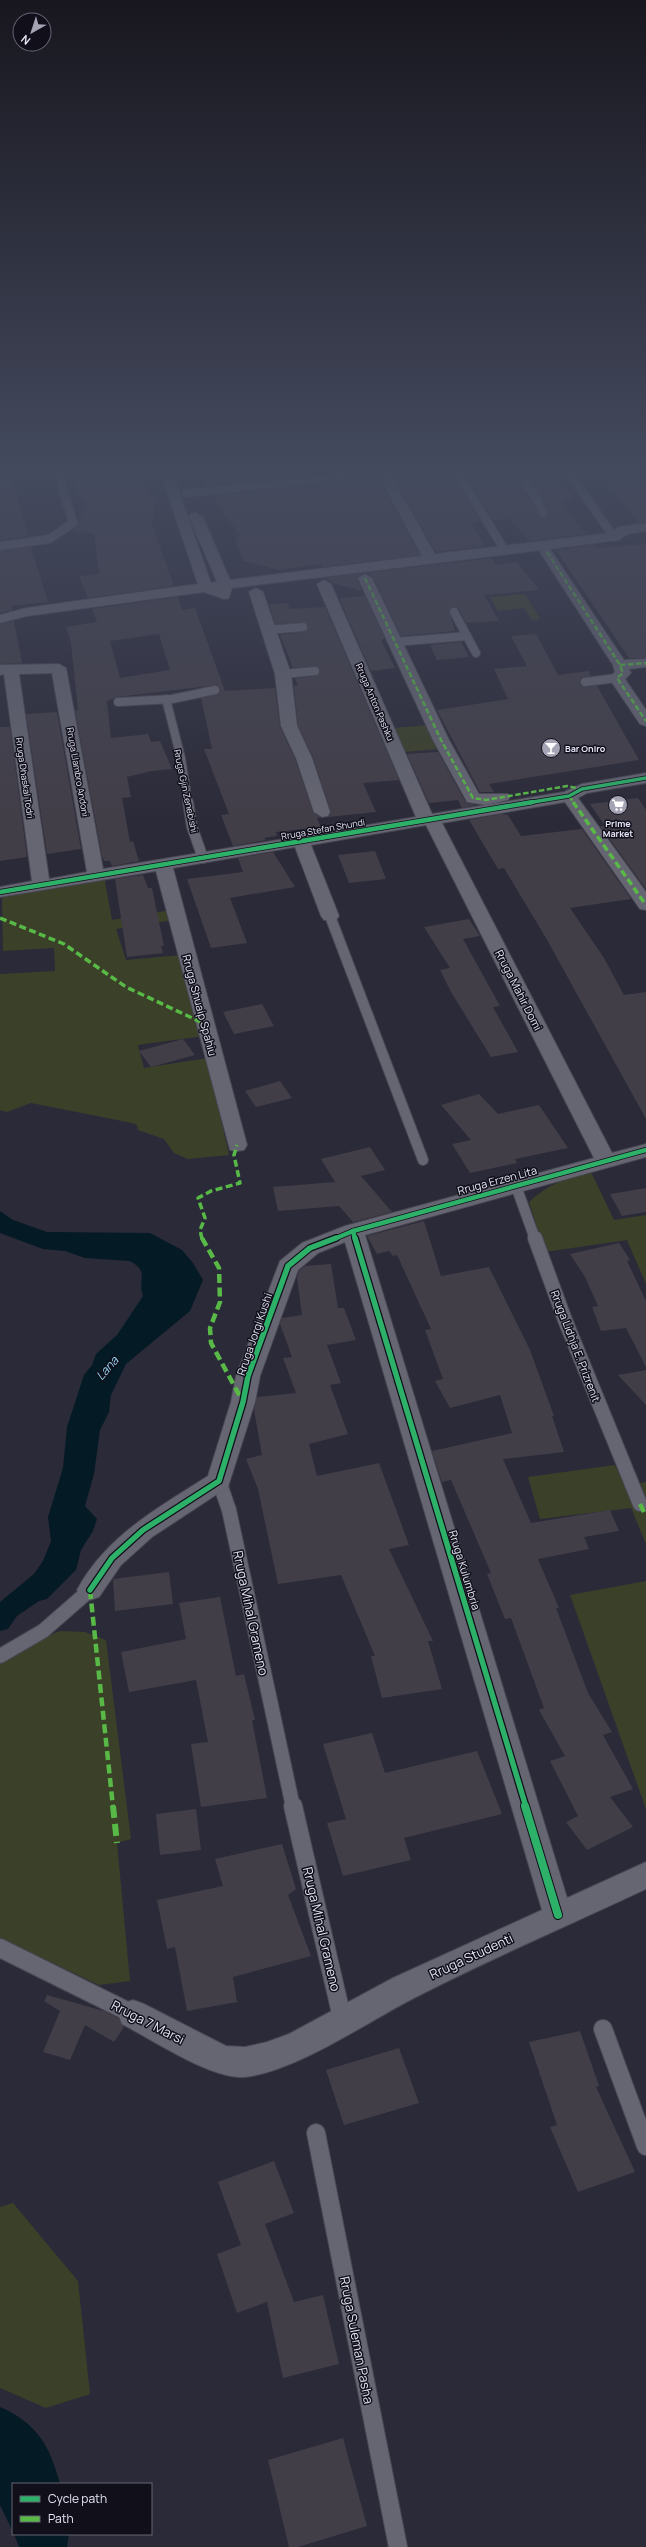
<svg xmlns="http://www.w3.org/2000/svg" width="646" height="2547" viewBox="0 0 646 2547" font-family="Manrope,sans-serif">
<rect width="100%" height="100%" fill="#2b2a38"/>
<!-- green -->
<g fill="#3b4029">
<polygon points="525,594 540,619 532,620 524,608 498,611 490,597"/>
<polygon points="428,725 439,749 404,752 394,728"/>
<polygon points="104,876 112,920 171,910 173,920 116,929 126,960 182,955 204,1036 138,1045 144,1068 208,1058 221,1109 220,1115 229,1155 188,1159 174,1153 164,1139 138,1130 137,1125 132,1123 31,1103 7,1112 0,1110 0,974 55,971 54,948 3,951 2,898 6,895"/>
<path d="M591,1172l23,48 32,-5v69l-19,-44 -82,12 -16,-50c18,-17 38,-25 62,-30z"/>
<polygon points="615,1465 625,1485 646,1482 646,1544 631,1508 540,1519 528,1477"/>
<polygon points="646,1581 646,1809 570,1595"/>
<polygon points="60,1631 85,1632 106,1640 131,1839 117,1843 130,1981 99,1985 0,1938 0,1662 29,1644"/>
<polygon points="13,2203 78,2281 90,2394 46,2408 0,2388 0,2207"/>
</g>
<!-- water -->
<g fill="#041a24">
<path d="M0,1211l13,9 34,12 103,1 32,17 11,13 10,17 -13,31 -64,53 -15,31 -2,17 -9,18 -6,44 -9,32 12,13 -4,12 -12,19 -5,20 -29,29 -8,2 -22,15 -9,13 -8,2v-29l34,-28 9,-13 8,-20 -3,-24 15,-49 4,-41 17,-52 8,-10 4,-11 21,-19 26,-39c-6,-17 7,-24 -13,-35l-45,-3 -20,-7 -22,-2 -43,-16z"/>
<path d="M0,2407c37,16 50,39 60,77h-47v48l-13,-27z"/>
<polygon points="14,2534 69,2534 67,2547 19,2547"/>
</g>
<!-- building -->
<g fill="#423e48" fill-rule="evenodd">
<polygon points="0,469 10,469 13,478 0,477"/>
<polygon points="101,469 128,469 156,499 152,525 174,586 88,598 79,576 99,574 94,534 73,531 89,506 78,493 72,475 102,472"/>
<polygon points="195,469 376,469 207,486"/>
<polygon points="394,469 401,469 401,474 451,473 480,521 471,522 485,546 436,552 391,474"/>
<polygon points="463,469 496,469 500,475 511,474 542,518 547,516 548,511 539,493 524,473 543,471 549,479 559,478 574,499 562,502 586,534 529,541 510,519 493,520"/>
<polygon points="613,469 646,469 646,522 639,523 604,478 617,477"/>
<polygon points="378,478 420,555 322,567 321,564 278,570 243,561 235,538 240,536 213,496"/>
<polygon points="14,483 28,536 0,540 0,488 10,487"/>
<polygon points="646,544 646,658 629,658 556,550 594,545 596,548"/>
<polygon points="31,547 48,602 12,606 12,610 0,613 0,551"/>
<polygon points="492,558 496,565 517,562 539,590 484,595 499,621 466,623 459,609 452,607 449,612 455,631 401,636 373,577 366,573"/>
<polygon points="363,573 357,578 362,591 332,583 326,578"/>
<polygon points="365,596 385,639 381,640 395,668 371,671 339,598"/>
<path d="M178,597l4,13 13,-2 30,83 50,-3 5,39 15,32 18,53 8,6h-4l4,9 -45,5 1,4 -13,2 2,2 -33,6 -12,-31 8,-1 -25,-65h8l-11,-51 17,-4 2,-5 -3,-4 -100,12 -10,4 4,37 37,-4 3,8 9,-1 12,28 -21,2 -24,6 4,20 -9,1 8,44 3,-1 6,20 -27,5 -2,-5h-6l-2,-5 -27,-146h3l-7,-67 -5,-16 31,-5 -5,-13zM159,634l11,36 -50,8 -10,-37z"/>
<polygon points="287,603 290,609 325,607 399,780 363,783 376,812 329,817 331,812 313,757 298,726 294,686 298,686 295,678 316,676 320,670 315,666 293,668 280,635 304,632 308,626 303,622 275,624 269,604"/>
<polygon points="14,621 22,663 0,664 0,624"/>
<polygon points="536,634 558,675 589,671 591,676 581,678 580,685 585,687 597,686 639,760 489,784 494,792 480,792 437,710 508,699 494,669 527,666 511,636"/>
<polygon points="461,642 469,657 437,660 430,645"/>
<polygon points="57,712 81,849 47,854 26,714"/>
<polygon points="0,727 10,727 27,857 0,861"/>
<polygon points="438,752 466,803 477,805 462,808 458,800 429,803 407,754"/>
<polygon points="638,798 646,810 646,889 600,826 605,826 590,804"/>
<polygon points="501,814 508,815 521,836 582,829 631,899 570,908 604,958 624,995 646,992 646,1119 546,938 504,868 498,869 469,820"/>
<polygon points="375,851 386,879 349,883 338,855"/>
<polygon points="273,852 295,887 230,898 247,943 211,948 187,879 243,872 238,858"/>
<polygon points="143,875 148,888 152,888 164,946 161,946 163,953 127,957 115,879"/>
<polygon points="469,919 480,936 463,939 500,1006 493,1007 518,1052 491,1057 451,992 440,970 450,968 424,927"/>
<polygon points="262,1004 274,1026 234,1034 223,1012"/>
<polygon points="183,1039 195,1055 151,1067 139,1051"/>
<polygon points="280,1081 292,1098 256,1107 245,1091"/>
<polygon points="479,1094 498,1114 539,1105 568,1148 515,1159 517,1163 470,1173 452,1144 471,1140 441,1105"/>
<polygon points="370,1147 385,1170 361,1176 392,1212 353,1222 339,1206 278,1211 273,1187 335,1182 321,1159"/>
<polygon points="646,1188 646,1212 622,1216 610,1194"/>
<polygon points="424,1221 441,1276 489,1267 530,1350 554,1416 552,1416 564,1452 503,1459 531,1523 610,1510 619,1531 584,1537 589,1549 538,1559 559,1608 556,1608 588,1693 612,1732 603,1735 633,1789 610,1797 633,1827 587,1850 566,1822 578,1816 550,1761 565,1756 539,1710 544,1708 511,1618 505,1619 487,1574 491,1573 451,1480 442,1482 432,1451 512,1433 500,1395 450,1408 435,1381 443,1379 425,1330 431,1329 397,1255 393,1256 389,1251 377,1254 367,1236"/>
<polygon points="619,1243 630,1260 627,1261 646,1301 646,1367 626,1328 601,1331 592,1307 598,1306 585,1277 570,1254"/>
<polygon points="331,1264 338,1308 344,1308 356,1340 327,1345 341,1383 330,1385 348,1434 309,1444 317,1476 379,1463 409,1545 389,1549 433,1641 428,1641 442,1689 382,1698 371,1656 375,1656 341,1575 278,1584 258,1489 246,1459 262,1455 254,1410 257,1397 296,1393 283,1358 292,1357 280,1324 282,1318 302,1315 297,1278 299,1271 305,1266"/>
<polygon points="646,1370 646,1405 618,1375"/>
<polygon points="169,1572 173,1604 115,1611 113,1579"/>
<polygon points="220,1597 236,1676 244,1674 255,1720 252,1720 267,1798 201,1807 191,1744 208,1742 196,1680 129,1692 121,1652 186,1639 179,1603"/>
<polygon points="372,1733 385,1773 477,1751 502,1814 404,1838 411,1860 343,1876 327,1823 346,1819 323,1744"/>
<polygon points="196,1809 201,1850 160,1855 156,1814"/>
<polygon points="282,1844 296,1889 288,1895 311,1956 233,1977 237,2002 187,2011 175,1947 167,1949 157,1900 223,1886 215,1859"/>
<polygon points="47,1995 104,2011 118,2018 124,2027 114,2042 85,2025 70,2060 43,2052 60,2011 44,2001"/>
<polygon points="580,2031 599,2086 596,2087 635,2172 578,2192 550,2127 557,2125 529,2042"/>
<polygon points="399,2048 419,2103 344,2125 326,2070"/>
<polygon points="274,2161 294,2213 265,2224 294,2302 323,2295 339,2364 283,2378 267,2302 237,2313 217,2254 241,2245 218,2182"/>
<polygon points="343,2438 367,2526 298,2547 289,2547 268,2460"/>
</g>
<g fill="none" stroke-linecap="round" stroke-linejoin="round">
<!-- lane-far3 casing -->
<g stroke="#474652" stroke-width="10">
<g id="lane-far3">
<polyline points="382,469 389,469"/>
<polyline points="455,469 504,549"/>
<polyline points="514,469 535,496 543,513"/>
<polyline points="566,469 614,537"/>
<polyline points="0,483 9,482"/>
<polyline points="0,546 49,539 73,523 57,469"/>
<polyline points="454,612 476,653"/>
<polyline points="268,630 303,627"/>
<polyline points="395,642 467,636"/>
<polyline points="283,674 315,671"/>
<polyline points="585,682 617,678"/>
<polyline points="166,699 181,758 188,803"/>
<polyline points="118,702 172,699 215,690"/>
</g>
</g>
<!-- lane-far2 casing -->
<g stroke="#474652" stroke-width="12">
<g id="lane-far2">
<polyline points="188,802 192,827 203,858"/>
<polyline points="330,916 423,1160"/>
<polyline points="516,1186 535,1239"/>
</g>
</g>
<!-- lane-far1 casing -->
<g stroke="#474652" stroke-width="16">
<g id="lane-far1">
<polyline points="535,1238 565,1320 640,1504"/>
<polyline points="219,1481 229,1510 293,1807"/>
<polyline points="0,1656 43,1631 90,1590"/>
</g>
</g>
<!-- lane casing -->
<g stroke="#474652" stroke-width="20">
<g id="lane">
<polyline points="293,1806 343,2022"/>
<polyline points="0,1948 133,2014"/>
<polyline points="603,2029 646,2146"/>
<polyline points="316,2133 398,2547"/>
</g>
</g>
<!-- street casing -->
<g stroke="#474652" stroke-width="2">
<g id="street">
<polygon points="159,469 171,469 211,583 217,582 189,517 191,514 196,513 203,517 230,580 422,556 379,476 188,497 183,496 182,493 183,490 387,469 435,554 610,533 619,527 646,523 646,531 628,534 619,540 550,549 624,660 646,659 646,667 629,669 631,673 625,679 646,710 646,726 640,724 609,678 615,672 613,665 540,552 542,550 232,588 229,598 224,599 204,592 27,616 0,623 0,615 26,608 198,584"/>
<polygon points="365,574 372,578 449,740 479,794 508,794 510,797 508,800 486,805 467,802 465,798 433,740 358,578"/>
<path d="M324,580l7,4 101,230 132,-22 18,-8 64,-11v10l-59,10 -9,5 68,94v18l-6,-1 -75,-107 -123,21 170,330 34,-9v13l-281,78 202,663 79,-36v27c-77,36 -156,70 -232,109 -47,24 -117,73 -169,79 -33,3 -92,-37 -123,-53l-4,-10 4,-10 11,-4 11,4 82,42 19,1 22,-5 22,-8 104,-56 149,-68 -197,-668 -27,11 -20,17 -38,106 -5,26 -27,85 -76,50 -31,28 -22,32 -9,3 -9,-3 -4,-7c29,-54 81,-82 131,-114l23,-74 5,-26 44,-115 22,-18 43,-17 249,-68 -168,-333 -115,20 28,71 -3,4h-12l-3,-4 -26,-69 -122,21 74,277 -3,5 -7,1 -7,-1 -74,-279 -156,26v-10l32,-6 -28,-207 -4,1v-10l59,-1 7,4 37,201 313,-52 -99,-233zM52,673l35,199 -38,7 -30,-205z"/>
<polygon points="256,588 263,592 291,674 297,726 312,758 330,812 328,816 322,817 314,812 296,758 281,726 275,674 249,592"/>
</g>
</g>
<!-- lane-far3 -->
<use href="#lane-far3" stroke="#666672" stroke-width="8"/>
<!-- lane-far2 -->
<use href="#lane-far2" stroke="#666672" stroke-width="10"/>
<!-- lane-far1 -->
<use href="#lane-far1" stroke="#666672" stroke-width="14"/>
<!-- lane -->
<use href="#lane" stroke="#666672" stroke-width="18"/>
<!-- street -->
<use href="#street" fill="#666672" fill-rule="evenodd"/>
<!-- quiet-far3 -->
<g stroke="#58b947" stroke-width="2.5" stroke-dasharray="5.5 2.5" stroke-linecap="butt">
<polyline points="547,552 620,665 623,673 617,678 646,721"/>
<polyline points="365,578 441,740 473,798 486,800 567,786 582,789"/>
<polyline points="620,665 646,663"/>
<polyline points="569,796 574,803"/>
</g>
<!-- quiet-far2 -->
<g stroke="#58b947" stroke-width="3.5" stroke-dasharray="7 3.5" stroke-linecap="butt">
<polyline points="573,802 646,905"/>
<polyline points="0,918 64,944 126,987 205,1024"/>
<polyline points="202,1239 200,1230 205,1218 198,1198 211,1191 240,1183 234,1155 237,1145"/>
</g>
<!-- quiet-far1 -->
<g stroke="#58b947" stroke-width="4.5" stroke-dasharray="9 4.5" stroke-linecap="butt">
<polyline points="202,1238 219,1268 220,1302 210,1328 211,1343 243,1402"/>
<polyline points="640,1504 646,1516"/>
<polyline points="90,1590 113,1807"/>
</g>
<!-- quiet -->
<polyline stroke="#58b947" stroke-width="6" stroke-dasharray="12 6" stroke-linecap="butt" points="113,1806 117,1843"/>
<!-- cycleway-far3 casing -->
<g stroke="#100f1a" stroke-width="5">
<polyline id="cycleway-far3" points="527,803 569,796 582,789 646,778"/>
</g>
<!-- cycleway-far2 casing -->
<g stroke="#100f1a" stroke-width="6">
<g id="cycleway-far2">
<polyline points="0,892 533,802"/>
<polyline points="353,1231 355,1239"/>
<polyline points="334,1239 353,1231 646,1150"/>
</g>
</g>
<!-- cycleway-far1 casing -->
<g stroke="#100f1a" stroke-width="8">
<g id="cycleway-far1">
<polyline points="355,1238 526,1807"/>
<polyline points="90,1590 112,1558 143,1530 219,1481 243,1402 248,1376 288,1266 310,1248 336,1238"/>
</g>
</g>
<!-- cycleway casing -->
<g stroke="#100f1a" stroke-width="10">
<polyline id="cycleway" points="525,1806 558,1915"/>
</g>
<!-- cycleway-far3 -->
<use href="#cycleway-far3" stroke="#2db169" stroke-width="3.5"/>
<!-- cycleway-far2 -->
<use href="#cycleway-far2" stroke="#2db169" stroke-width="4.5"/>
<!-- cycleway-far1 -->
<use href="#cycleway-far1" stroke="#2db169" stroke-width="5.5"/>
<!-- cycleway -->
<use href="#cycleway" stroke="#2db169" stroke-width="8"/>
</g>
<!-- sky -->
<linearGradient id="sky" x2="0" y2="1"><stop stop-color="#18171f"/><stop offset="0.57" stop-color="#444a5e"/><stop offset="1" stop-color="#444a5e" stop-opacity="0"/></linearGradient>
<rect width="646" height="825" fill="url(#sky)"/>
<!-- icons -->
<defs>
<g id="bar-disc" transform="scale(1)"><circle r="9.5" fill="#a4a4b4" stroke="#100f1a"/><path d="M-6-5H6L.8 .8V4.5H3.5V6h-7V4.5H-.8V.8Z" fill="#fff"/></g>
<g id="supermarket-disc" transform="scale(1)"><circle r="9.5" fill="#a4a4b4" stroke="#100f1a"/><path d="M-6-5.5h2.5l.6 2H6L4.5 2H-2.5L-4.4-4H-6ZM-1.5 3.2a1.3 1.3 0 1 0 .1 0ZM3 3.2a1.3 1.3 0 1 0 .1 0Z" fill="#fff"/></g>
</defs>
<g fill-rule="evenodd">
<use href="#bar-disc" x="551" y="748"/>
<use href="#supermarket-disc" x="618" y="805"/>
</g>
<g text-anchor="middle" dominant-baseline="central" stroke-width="3" stroke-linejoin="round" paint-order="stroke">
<!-- far-street labels -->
<g font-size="9" fill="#e5e5f6" stroke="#100f1a">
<text transform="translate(375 702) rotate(67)">Rruga Anton Pashku</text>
<text transform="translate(78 772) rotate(80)">Rruga Llambro Andoni</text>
<text transform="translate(25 778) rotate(82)">Rruga Dhaskal Todri</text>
<text transform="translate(186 791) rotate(78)">Rruga Gjin Zenebishi</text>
<text transform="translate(323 829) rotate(-10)">Rruga Stefan Shundi</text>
</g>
<!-- far-poi labels -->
<g font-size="9" font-weight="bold" fill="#e5e5f6" stroke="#100f1a" text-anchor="start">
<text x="565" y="748">Bar Oniro</text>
<text x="618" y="823" text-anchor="middle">Prime<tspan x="618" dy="10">Market</tspan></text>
</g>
<!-- street labels -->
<g font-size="11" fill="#e5e5f6" stroke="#100f1a">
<text transform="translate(519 990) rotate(63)">Rruga Mahir Domi</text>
<text transform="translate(200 1005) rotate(75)">Rruga Shuaip Spahiu</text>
<text transform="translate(497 1180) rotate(-15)">Rruga Erzen Lita</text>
<text transform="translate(254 1334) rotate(-71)">Rruga Jorgi Kushi</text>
<text transform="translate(576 1346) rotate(69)">Rruga Lidhja E. Prizrenit</text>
<text transform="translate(465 1570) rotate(73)">Rruga Kulumbria</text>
</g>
<!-- water labels -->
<g font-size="12" font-style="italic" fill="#94d4f2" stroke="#100f1a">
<text transform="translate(107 1368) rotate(-49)">Lana</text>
</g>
<!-- near-street labels -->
<g font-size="13" fill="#e5e5f6" stroke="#100f1a">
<text transform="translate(251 1613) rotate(78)">Rruga Mihal Grameno</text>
<text transform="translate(322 1929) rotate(77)">Rruga Mihal Grameno</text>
<text transform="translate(471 1956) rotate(-25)">Rruga Studenti</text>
<text transform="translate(148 2022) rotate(27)">Rruga 7 Marsi</text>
<text transform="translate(357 2340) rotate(79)">Rruga Suleman Pasha</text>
</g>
</g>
<!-- legend -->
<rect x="12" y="2483" width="140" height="52" fill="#100f1a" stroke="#656572"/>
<rect x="20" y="2496" width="20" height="6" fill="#2db169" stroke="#656572"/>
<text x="48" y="2503" font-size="12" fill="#e5e5f6">Cycle path</text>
<rect x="20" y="2516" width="20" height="6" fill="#58b947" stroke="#656572"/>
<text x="48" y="2523" font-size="12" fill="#e5e5f6">Path</text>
<!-- north arrow -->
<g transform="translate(32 32) rotate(219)"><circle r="19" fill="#100f1a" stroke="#656572"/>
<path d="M0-3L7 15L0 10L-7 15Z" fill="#a4a4b4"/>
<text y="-6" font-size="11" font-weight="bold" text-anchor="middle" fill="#e5e5f6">N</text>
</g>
</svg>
